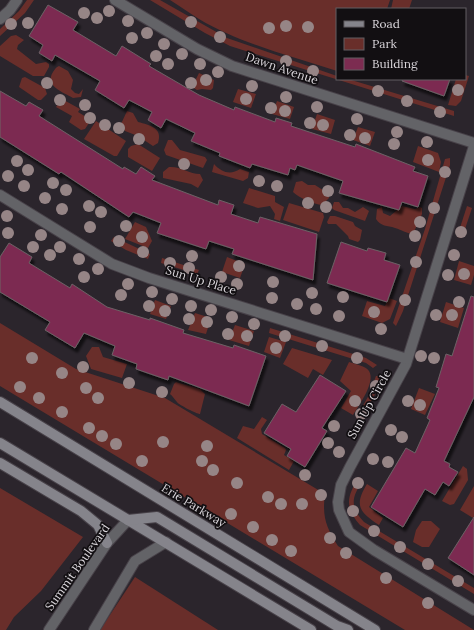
<svg xmlns="http://www.w3.org/2000/svg" width="474" height="630" viewBox="0 0 474 630" font-family="Lora,serif">
<defs>
<filter id="shadow"><feDropShadow dx="2.5" dy="4.5" stdDeviation="1" flood-color="#0009"/></filter>
</defs>
<rect width="100%" height="100%" fill="#2b252c"/>
<!-- green -->
<g fill="#692e2a">
<polygon points="27,0 34,0 25,13 0,36 0,29 19,11"/>
<polygon points="150,0 160,0 227,38 337,76 337,79 348,79 454,111 454,116 230,46 205,33"/>
<path d="M170,0h220l-3,9h-50v62c-46,-15 -96,-27 -138,-52 -10,-6 -19,-13 -29,-19z"/>
<polygon points="393,0 412,0 409,9 391,9"/>
<polygon points="16,35 24,40 18,45 17,49 36,64 46,62 49,64 49,67 44,76 33,76 0,56 0,46 11,36"/>
<path d="M59,66l9,5 5,9 -2,9 4,4 4,1 4,-5 -2,8 -8,1c-10,-6 -29,-12 -20,-26 2,-3 3,-5 6,-6z"/>
<polygon points="199,73 214,80 213,88 211,90 202,89 197,90 192,87"/>
<polygon points="465,75 469,76 461,101 456,106 448,105 456,79 465,79"/>
<polygon points="25,77 45,88 47,94 41,100 38,100 19,87 22,78"/>
<polygon points="238,89 256,94 251,108 233,102"/>
<polygon points="62,99 80,109 78,112 91,120 85,129 81,130 69,122 72,116 56,107"/>
<polygon points="277,101 294,107 290,119 272,114"/>
<path d="M127,111l6,2 5,9c12,3 25,6 20,21l-5,3 -15,-10 -13,-5 -4,-7z"/>
<polygon points="317,114 335,120 331,134 312,129"/>
<polygon points="96,121 126,141 117,156 114,156 84,139"/>
<polygon points="358,127 375,132 370,146 353,140"/>
<polygon points="168,140 172,140 180,150 205,157 207,160 203,168 166,155 164,150"/>
<polygon points="138,144 160,158 152,171 128,157 128,149 131,146"/>
<polygon points="418,146 438,153 441,162 439,172 413,162"/>
<polygon points="450,158 450,165 403,311 396,326 393,323 425,229 445,159"/>
<path d="M214,164c8,9 17,11 26,5l9,3 -1,6 -5,3 -31,-9z"/>
<path d="M169,167c11,-1 20,7 31,7l3,6 -5,8 -7,-4 -28,-6v-6z"/>
<path d="M302,181l6,4h7l14,9v4l-7,7c-8,-1 -23,-7 -29,-13l3,-10z"/>
<polygon points="249,188 275,196 275,202 284,207 280,221 274,219 275,214 270,206 258,208 243,203"/>
<polygon points="334,202 339,202 343,208 348,208 355,212 363,207 369,211 365,221 334,210 332,208"/>
<polygon points="289,203 323,213 324,217 319,232 283,220"/>
<path d="M402,206l13,3 5,-2 2,1v6l-9,20c-7,-1 -11,-4 -18,-6 -8,-3 -14,-1 -19,-9l1,-10 5,-2 1,6 7,3z"/>
<polygon points="467,206 472,208 462,238 457,237"/>
<polygon points="330,216 335,216 353,222 355,226 362,230 360,240 358,242 349,239 348,236 336,224 328,224 327,222"/>
<polygon points="135,222 146,227 152,241 148,248 125,239"/>
<polygon points="114,237 150,254 148,259 126,250 111,241"/>
<polygon points="227,257 245,264 240,278 222,272"/>
<polygon points="162,258 199,270 197,274 161,263"/>
<polygon points="459,261 474,266 474,275 471,285 454,280"/>
<polygon points="389,298 397,301 390,319 382,323 362,316 367,301 385,306"/>
<polygon points="155,300 171,306 166,319 150,314"/>
<polygon points="446,302 464,308 458,328 440,322"/>
<polygon points="195,313 211,318 206,334 188,330"/>
<path d="M0,323l76,46 89,29 160,96c-3,23 1,33 13,52l136,84h-69l-405,-244z"/>
<polygon points="235,325 254,331 249,346 229,340"/>
<polygon points="270,328 366,358 377,365 373,368 366,363 269,333"/>
<polygon points="269,337 286,342 280,358 264,352"/>
<polygon points="92,347 99,347 103,357 127,364 122,378 91,369 86,356"/>
<polygon points="292,348 332,360 323,375 313,369 308,378 283,364"/>
<path d="M349,362c6,2 17,4 20,9 7,11 -10,34 -16,44l-12,-7 10,-17 -11,-10z"/>
<polygon points="376,376 381,376 379,386 372,400 360,420 356,418 369,395"/>
<path d="M176,382l24,7 5,5 -5,20c-3,0 -21,-9 -23,-12 -3,-3 -4,-6 -7,-8l4,-10z"/>
<polygon points="419,388 435,394 425,415 411,409"/>
<polygon points="262,417 267,420 261,429 262,434 285,448 286,450 284,455 294,461 289,470 237,438 243,426 254,429"/>
<polygon points="463,466 467,469 468,480 454,504 450,505 442,501"/>
<path d="M359,477l4,3c-11,17 -14,26 1,42l110,66v6l-114,-69c-16,-18 -13,-29 -1,-48z"/>
<path d="M367,484l11,7 -9,16 14,11 -4,7c-20,-13 -25,-20 -12,-41z"/>
<polygon points="474,486 474,517 473,518 460,510"/>
<polygon points="0,488 83,537 41,591 14,617 6,630 0,630"/>
<polygon points="422,521 431,521 440,529 429,547 422,547 413,542 416,530"/>
<polygon points="135,577 218,630 100,630"/>
</g>
<!-- building -->
<g fill="#7c2c51" stroke="#6c6165" filter="url(#shadow)">
<polygon points="48,5 78,22 73,30 116,56 122,46 151,64 149,66 199,95 234,110 235,107 275,122 276,118 292,123 291,126 355,147 356,144 415,167 413,171 428,176 418,207 402,202 399,210 339,193 343,181 297,165 295,170 290,168 288,175 252,164 250,168 219,156 220,153 191,141 195,133 166,119 161,128 148,120 152,112 129,100 124,108 95,90 100,81 55,55 52,61 39,53 43,45 29,36"/>
<polygon points="403,79 450,79 444,96 402,81"/>
<polygon points="0,91 26,106 29,102 43,110 39,116 123,169 124,167 136,174 141,167 155,176 152,180 218,205 219,200 234,205 231,214 258,223 260,217 317,234 313,280 232,254 234,249 209,241 206,249 157,233 161,223 133,212 129,217 61,172 59,174 0,137"/>
<polygon points="341,242 367,251 368,248 386,253 384,260 400,265 387,302 327,283"/>
<polygon points="9,243 32,257 29,263 70,288 72,284 107,307 150,320 150,318 184,330 183,333 233,348 234,345 266,356 249,406 169,376 168,380 136,369 137,364 112,355 115,346 84,333 75,348 45,330 50,322 0,292 0,257"/>
<polygon points="471,296 474,297 474,397 444,461 450,464 449,467 458,472 449,486 443,482 435,495 425,489 403,527 371,507 406,448 415,453 430,420 427,418 439,388 436,387 446,354 452,356"/>
<polygon points="320,375 346,391 322,428 327,431 305,467 287,456 291,449 264,433 282,404 296,412"/>
<polygon points="474,517 474,575 448,558"/>
</g>
<g fill="none" stroke-linecap="round" stroke-linejoin="round">
<!-- street casing -->
<g stroke="#474148" stroke-width="12">
<g id="street">
<polyline points="115,0 197,49 232,66 474,143"/>
<polyline points="0,19 10,10 17,0"/>
<polyline points="474,146 406,364 350,467 341,485 338,502 339,510 349,532 374,550 474,610"/>
<polyline points="0,195 112,264 149,278 407,359"/>
<polyline points="49,630 107,543 128,520"/>
<polyline points="94,630 135,561 166,542"/>
</g>
</g>
<!-- secondary casing -->
<g stroke="#474148" stroke-width="12">
<g id="secondary">
<polyline points="0,402 375,630"/>
<polyline points="0,443 311,630"/>
<polyline points="0,463 81,511 98,525 107,543"/>
<polyline points="128,520 157,517 337,626 348,630"/>
</g>
</g>
<!-- street -->
<use href="#street" stroke="#636367" stroke-width="10"/>
<!-- secondary -->
<use href="#secondary" stroke="#85848b" stroke-width="10"/>
</g>
<!-- trees -->
<g fill="#968586">
<circle cx="109" cy="11" r="6"/>
<circle cx="84" cy="13" r="6"/>
<circle cx="97" cy="18" r="6"/>
<circle cx="128" cy="21" r="6"/>
<circle cx="191" cy="22" r="6"/>
<circle cx="28" cy="23" r="6"/>
<circle cx="11" cy="24" r="6"/>
<circle cx="286" cy="26" r="6"/>
<circle cx="308" cy="27" r="6"/>
<circle cx="269" cy="28" r="6"/>
<circle cx="147" cy="33" r="6"/>
<circle cx="220" cy="37" r="6"/>
<circle cx="132" cy="38" r="6"/>
<circle cx="164" cy="44" r="6"/>
<circle cx="182" cy="54" r="6"/>
<circle cx="156" cy="56" r="6"/>
<circle cx="286" cy="61" r="6"/>
<circle cx="168" cy="64" r="6"/>
<circle cx="200" cy="64" r="6"/>
<circle cx="313" cy="71" r="6"/>
<circle cx="218" cy="72" r="6"/>
<circle cx="206" cy="80" r="6"/>
<circle cx="47" cy="83" r="6"/>
<circle cx="191" cy="83" r="6"/>
<circle cx="252" cy="86" r="6"/>
<circle cx="458" cy="90" r="6"/>
<circle cx="378" cy="91" r="6"/>
<circle cx="286" cy="97" r="6"/>
<circle cx="246" cy="99" r="6"/>
<circle cx="60" cy="100" r="6"/>
<circle cx="407" cy="101" r="6"/>
<circle cx="85" cy="105" r="6"/>
<circle cx="317" cy="107" r="6"/>
<circle cx="271" cy="108" r="6"/>
<circle cx="285" cy="111" r="6"/>
<circle cx="440" cy="112" r="6"/>
<circle cx="90" cy="118" r="6"/>
<circle cx="357" cy="119" r="6"/>
<circle cx="310" cy="123" r="6"/>
<circle cx="105" cy="125" r="6"/>
<circle cx="323" cy="125" r="6"/>
<circle cx="119" cy="128" r="6"/>
<circle cx="397" cy="132" r="6"/>
<circle cx="350" cy="135" r="6"/>
<circle cx="365" cy="138" r="6"/>
<circle cx="139" cy="139" r="6"/>
<circle cx="427" cy="142" r="6"/>
<circle cx="394" cy="144" r="6"/>
<circle cx="428" cy="160" r="6"/>
<circle cx="17" cy="161" r="6"/>
<circle cx="184" cy="164" r="6"/>
<circle cx="28" cy="170" r="6"/>
<circle cx="445" cy="172" r="6"/>
<circle cx="8" cy="176" r="6"/>
<circle cx="259" cy="181" r="6"/>
<circle cx="53" cy="183" r="6"/>
<circle cx="24" cy="186" r="6"/>
<circle cx="277" cy="186" r="6"/>
<circle cx="66" cy="190" r="6"/>
<circle cx="328" cy="191" r="6"/>
<circle cx="45" cy="198" r="6"/>
<circle cx="308" cy="203" r="6"/>
<circle cx="89" cy="206" r="6"/>
<circle cx="326" cy="207" r="6"/>
<circle cx="434" cy="208" r="6"/>
<circle cx="62" cy="209" r="6"/>
<circle cx="101" cy="212" r="6"/>
<circle cx="7" cy="216" r="6"/>
<circle cx="420" cy="222" r="6"/>
<circle cx="126" cy="226" r="6"/>
<circle cx="90" cy="227" r="6"/>
<circle cx="461" cy="232" r="6"/>
<circle cx="8" cy="233" r="6"/>
<circle cx="41" cy="235" r="6"/>
<circle cx="415" cy="236" r="6"/>
<circle cx="142" cy="237" r="6"/>
<circle cx="119" cy="241" r="6"/>
<circle cx="33" cy="247" r="6"/>
<circle cx="60" cy="247" r="6"/>
<circle cx="143" cy="252" r="6"/>
<circle cx="50" cy="255" r="6"/>
<circle cx="454" cy="255" r="6"/>
<circle cx="192" cy="256" r="6"/>
<circle cx="79" cy="259" r="6"/>
<circle cx="416" cy="262" r="6"/>
<circle cx="170" cy="263" r="6"/>
<circle cx="239" cy="266" r="6"/>
<circle cx="189" cy="268" r="6"/>
<circle cx="98" cy="269" r="6"/>
<circle cx="464" cy="274" r="6"/>
<circle cx="448" cy="275" r="6"/>
<circle cx="84" cy="277" r="6"/>
<circle cx="221" cy="277" r="6"/>
<circle cx="273" cy="282" r="6"/>
<circle cx="128" cy="284" r="6"/>
<circle cx="237" cy="284" r="6"/>
<circle cx="152" cy="292" r="6"/>
<circle cx="312" cy="293" r="6"/>
<circle cx="121" cy="295" r="6"/>
<circle cx="343" cy="297" r="6"/>
<circle cx="272" cy="298" r="6"/>
<circle cx="172" cy="299" r="6"/>
<circle cx="405" cy="300" r="6"/>
<circle cx="459" cy="302" r="6"/>
<circle cx="297" cy="304" r="6"/>
<circle cx="149" cy="306" r="6"/>
<circle cx="191" cy="306" r="6"/>
<circle cx="316" cy="309" r="6"/>
<circle cx="211" cy="310" r="6"/>
<circle cx="165" cy="311" r="6"/>
<circle cx="374" cy="312" r="6"/>
<circle cx="436" cy="315" r="6"/>
<circle cx="452" cy="315" r="6"/>
<circle cx="339" cy="316" r="6"/>
<circle cx="232" cy="317" r="6"/>
<circle cx="189" cy="319" r="6"/>
<circle cx="207" cy="322" r="6"/>
<circle cx="254" cy="324" r="6"/>
<circle cx="381" cy="329" r="6"/>
<circle cx="228" cy="334" r="6"/>
<circle cx="247" cy="336" r="6"/>
<circle cx="285" cy="336" r="6"/>
<circle cx="322" cy="346" r="6"/>
<circle cx="276" cy="348" r="6"/>
<circle cx="421" cy="356" r="6"/>
<circle cx="32" cy="358" r="6"/>
<circle cx="357" cy="358" r="6"/>
<circle cx="434" cy="358" r="6"/>
<circle cx="83" cy="367" r="6"/>
<circle cx="62" cy="373" r="6"/>
<circle cx="129" cy="383" r="6"/>
<circle cx="376" cy="386" r="6"/>
<circle cx="20" cy="387" r="6"/>
<circle cx="86" cy="388" r="6"/>
<circle cx="162" cy="392" r="6"/>
<circle cx="39" cy="398" r="6"/>
<circle cx="98" cy="398" r="6"/>
<circle cx="355" cy="401" r="6"/>
<circle cx="408" cy="401" r="6"/>
<circle cx="420" cy="405" r="6"/>
<circle cx="62" cy="412" r="6"/>
<circle cx="361" cy="414" r="6"/>
<circle cx="334" cy="426" r="6"/>
<circle cx="89" cy="428" r="6"/>
<circle cx="391" cy="430" r="6"/>
<circle cx="102" cy="436" r="6"/>
<circle cx="402" cy="437" r="6"/>
<circle cx="163" cy="442" r="6"/>
<circle cx="328" cy="443" r="6"/>
<circle cx="116" cy="444" r="6"/>
<circle cx="207" cy="446" r="6"/>
<circle cx="339" cy="452" r="6"/>
<circle cx="373" cy="459" r="6"/>
<circle cx="142" cy="461" r="6"/>
<circle cx="202" cy="461" r="6"/>
<circle cx="388" cy="462" r="6"/>
<circle cx="213" cy="470" r="6"/>
<circle cx="305" cy="475" r="6"/>
<circle cx="237" cy="483" r="6"/>
<circle cx="358" cy="483" r="6"/>
<circle cx="321" cy="495" r="6"/>
<circle cx="268" cy="497" r="6"/>
<circle cx="281" cy="504" r="6"/>
<circle cx="302" cy="504" r="6"/>
<circle cx="353" cy="511" r="6"/>
<circle cx="231" cy="514" r="6"/>
<circle cx="253" cy="527" r="6"/>
<circle cx="374" cy="531" r="6"/>
<circle cx="330" cy="538" r="6"/>
<circle cx="272" cy="540" r="6"/>
<circle cx="400" cy="547" r="6"/>
<circle cx="291" cy="551" r="6"/>
<circle cx="346" cy="553" r="6"/>
<circle cx="428" cy="564" r="6"/>
<circle cx="386" cy="578" r="6"/>
<circle cx="458" cy="581" r="6"/>
<circle cx="428" cy="603" r="6"/>
</g>
<g text-anchor="middle" dominant-baseline="central" stroke-width="3.5" stroke-linejoin="round" paint-order="stroke">
<!-- street labels -->
<g font-size="12" fill="#d9d5da" stroke="#120f12">
<text transform="translate(282 68) rotate(19)">Dawn Avenue</text>
<text transform="translate(201 280) rotate(17)">Sun Up Place</text>
<text transform="translate(369 404) rotate(-61)">Sun Up Circle</text>
<text transform="translate(194 505) rotate(31)">Erie Parkway</text>
<text transform="translate(77 567) rotate(-55)">Summit Boulevard</text>
</g>
</g>
<!-- legend -->
<rect x="336" y="8" width="130" height="72" fill="#120f12" stroke="#625e62"/>
<rect x="344" y="21" width="20" height="6" fill="#85848b" stroke="#625e62"/>
<text x="372" y="28" font-size="12" fill="#d9d5da">Road</text>
<rect x="344" y="38" width="20" height="12" fill="#692e2a" stroke="#625e62"/>
<text x="372" y="48" font-size="12" fill="#d9d5da">Park</text>
<rect x="344" y="58" width="20" height="12" fill="#7c2c51" stroke="#625e62"/>
<text x="372" y="68" font-size="12" fill="#d9d5da">Building</text>
</svg>
